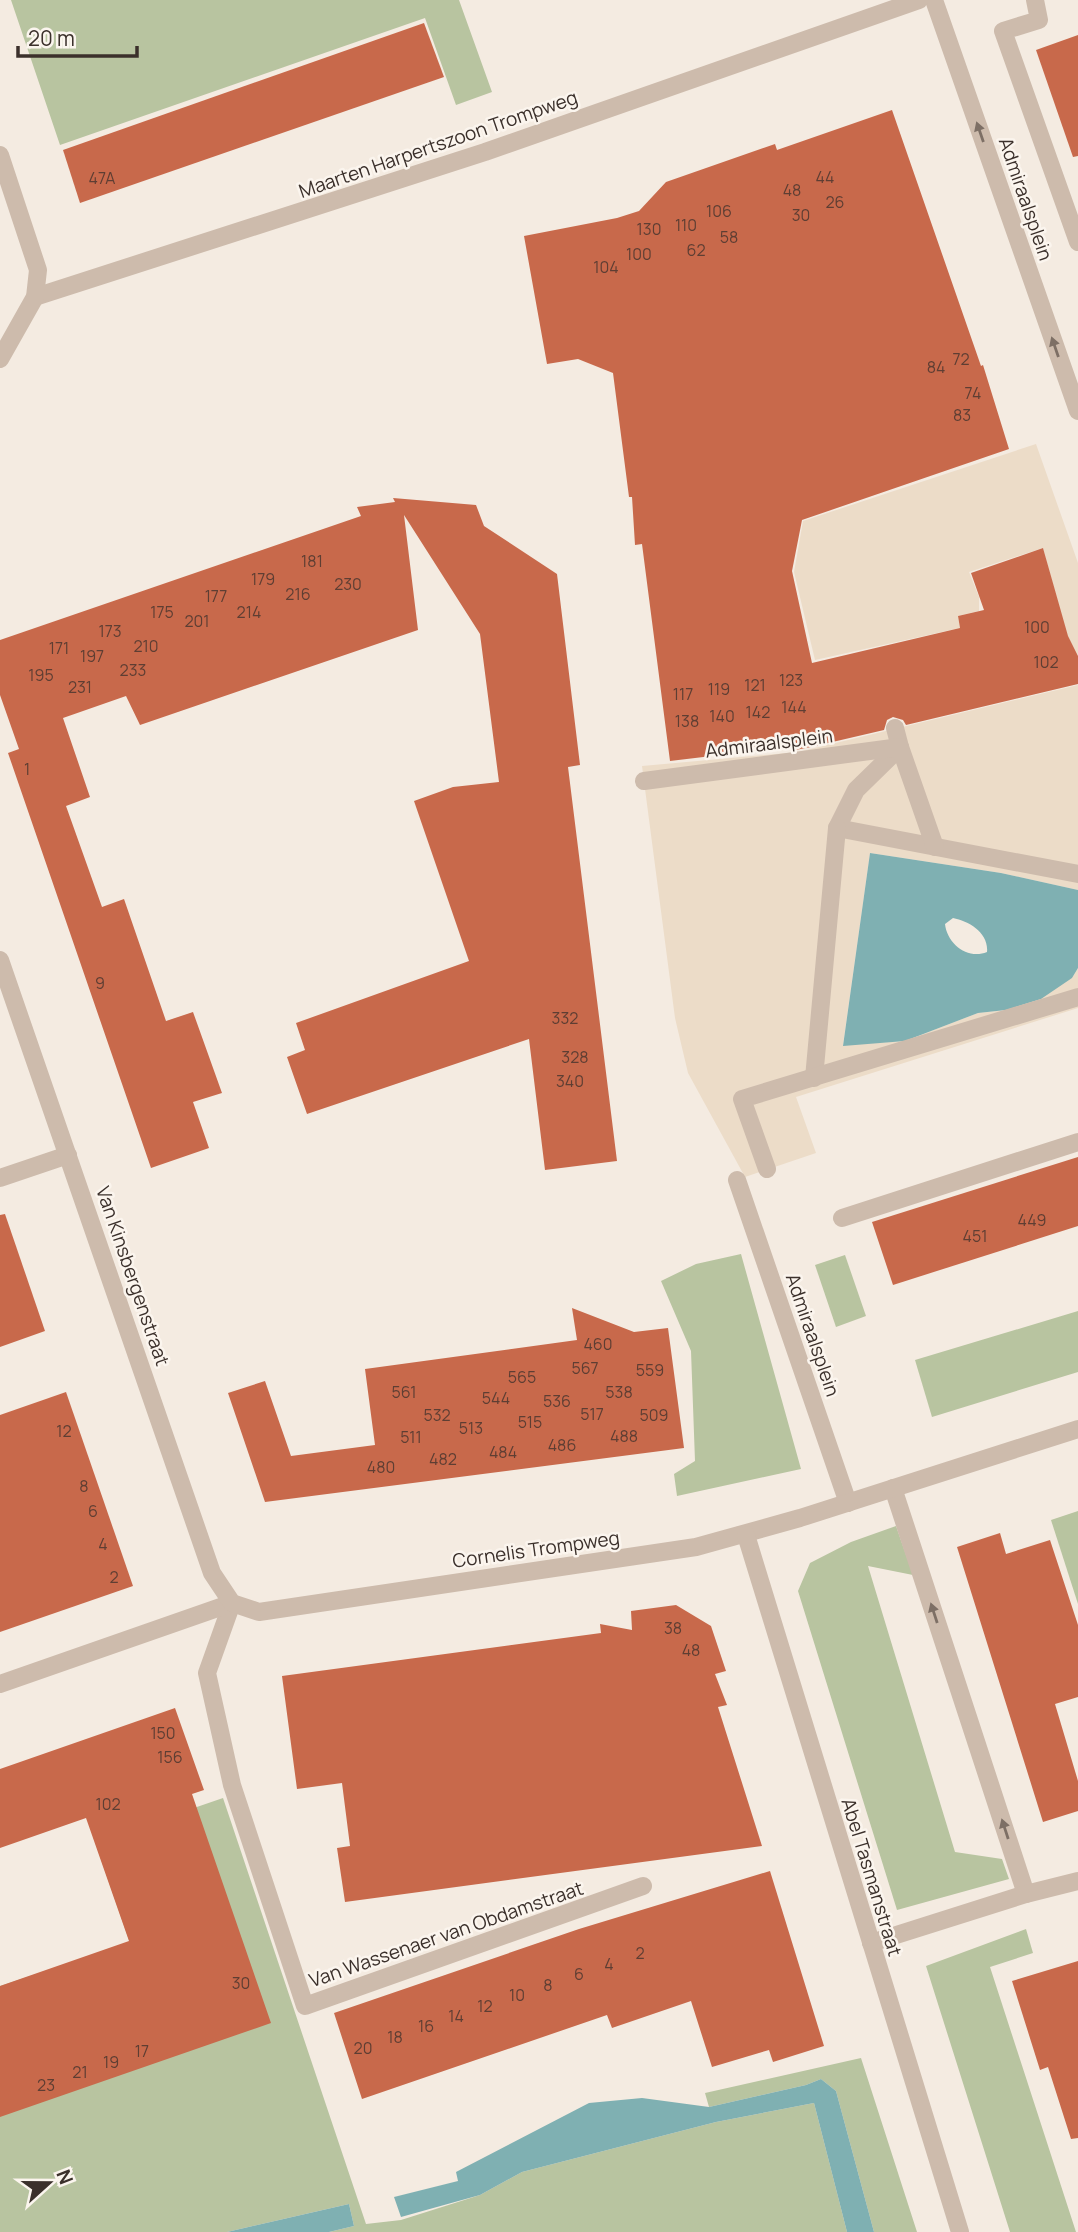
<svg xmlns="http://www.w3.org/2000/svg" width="1078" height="2232" viewBox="0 0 1078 2232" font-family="Manrope,sans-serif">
<rect width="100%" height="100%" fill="#f4ebe1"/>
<!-- green -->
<g fill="#b8c4a0">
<polygon points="11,0 459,0 492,92 456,105 425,18 60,145"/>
<polygon points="741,1254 801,1469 677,1496 674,1474 695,1461 691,1351 661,1281 696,1264"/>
<polygon points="845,1255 866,1316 836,1327 815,1265"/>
<polygon points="1078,1311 1078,1372 932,1417 915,1360"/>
<polygon points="1078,1511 1078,1604 1051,1520"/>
<polygon points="896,1526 913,1575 868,1566 955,1852 1002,1859 1009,1879 897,1910 798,1591 810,1563 851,1542"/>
<polygon points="223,1798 366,2224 401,2220 480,2195 522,2172 716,2122 814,2103 847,2232 329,2232 354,2226 349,2204 227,2232 0,2232 0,1986 130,1943 95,1842"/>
<polygon points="1026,1929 1033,1953 990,1967 1076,2232 1010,2232 926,1966"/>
<polygon points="861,2058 917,2232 874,2232 836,2091 821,2079 806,2085 709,2107 705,2093"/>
</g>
<!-- plaza -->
<g fill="#ecdcc8">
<polygon points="1036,444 1078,563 1078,655 1067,635 1043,548 969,572 979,597 979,611 958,616 960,628 815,660 794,572 803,521"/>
<polygon points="1078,685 1078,890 1001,873 870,853 843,1045 905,1041 978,1013 1006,1010 1072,978 1078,968 1078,1008 796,1097 816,1153 745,1177 688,1073 675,1018 642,766 798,752"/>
</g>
<!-- water -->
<g fill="#7fb0b2" fill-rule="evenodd">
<path d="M870,853l131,20 77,17v78l-6,10 -31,21 -35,11 -28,3 -73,28 -62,5zM953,918c16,3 36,15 34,34 -19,8 -40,-8 -42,-28z"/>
<polygon points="821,2079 836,2091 874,2232 847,2232 814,2103 716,2122 522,2172 480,2195 401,2217 394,2197 458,2181 456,2172 589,2103 642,2098 709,2107 806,2085"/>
<polygon points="349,2204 354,2226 329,2232 227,2232"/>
</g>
<!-- building -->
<g fill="#c8694b">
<polygon points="424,23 444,77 80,203 63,150"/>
<polygon points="1078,35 1078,156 1073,157 1036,50"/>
<polygon points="892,110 981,366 983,365 1009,449 802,520 792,571 812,663 960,628 958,616 984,610 971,573 1043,548 1068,636 1078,656 1078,684 906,725 903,720 893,717 887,720 884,730 811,747 795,750 794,746 670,761 642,544 635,545 632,497 629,497 613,373 578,359 547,364 524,236 617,218 639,211 666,182 775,144 777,150"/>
<polygon points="393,498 476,505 484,526 557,574 580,765 568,767 617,1161 545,1170 529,1039 307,1114 287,1057 305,1050 296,1023 469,961 414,801 453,787 499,782 480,634 404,515 418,630 140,725 126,696 63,718 90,797 66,806 102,907 124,899 166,1021 193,1012 222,1093 193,1102 209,1148 151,1168 8,753 19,749 0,695 0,640 361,516 357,507 395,502"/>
<polygon points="1078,1157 1078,1226 893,1285 872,1222"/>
<polygon points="5,1214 45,1331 0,1347 0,1215"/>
<polygon points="572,1308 634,1332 668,1328 684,1448 265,1502 228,1393 265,1381 291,1456 375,1445 365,1369 577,1340"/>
<polygon points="66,1392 133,1586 0,1632 0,1415"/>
<polygon points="1000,1533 1006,1554 1050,1540 1078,1625 1078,1697 1055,1704 1078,1781 1078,1811 1043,1822 957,1547"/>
<polygon points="676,1605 711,1626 726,1671 715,1674 727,1705 718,1707 762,1846 345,1902 337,1848 350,1846 342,1783 297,1789 282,1676 601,1633 600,1624 632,1630 631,1611"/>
<polygon points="175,1708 204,1790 192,1794 271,2023 0,2117 0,1986 129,1941 86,1818 0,1848 0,1769"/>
<polygon points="770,1871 824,2046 773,2062 769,2050 712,2067 691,2001 612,2028 607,2015 362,2099 334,2013 579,1929"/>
<polygon points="1078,1961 1078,2138 1071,2139 1048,2067 1040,2070 1012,1981"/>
</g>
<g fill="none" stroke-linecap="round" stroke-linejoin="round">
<!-- pedestrian -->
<g stroke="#cdbbac" stroke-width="18">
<polyline points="1035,0 1039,20 1003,31 1078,242"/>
<polyline points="895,728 900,747 856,790 837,828 1078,874"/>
<polyline points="644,781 900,747 935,847"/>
<polyline points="814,1078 837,828"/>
<polyline points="767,1169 742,1099 1078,997"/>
<polyline points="842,1218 1078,1142"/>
</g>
<!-- minor -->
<g stroke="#cdbbac" stroke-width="18">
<polyline points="934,0 1078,411"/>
<polyline points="35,297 485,152 919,0"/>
<polyline points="0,1178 68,1155"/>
<polyline points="737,1180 848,1503"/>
<polyline points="893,1488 1026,1894"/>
<polyline points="232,1603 207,1673 232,1785 305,2006 643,1886"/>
<polyline points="0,1684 232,1603"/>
<polyline points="871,1943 1026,1894 1078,1881"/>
</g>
<!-- tertiary -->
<g stroke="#cdbbac" stroke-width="18">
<polyline points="0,155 38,270 35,297 0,359"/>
<polyline points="0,960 212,1573 232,1603 259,1612 696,1547 800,1518 1078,1429"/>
<polyline points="746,1535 960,2232"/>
</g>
</g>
<!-- one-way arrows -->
<defs><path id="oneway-solid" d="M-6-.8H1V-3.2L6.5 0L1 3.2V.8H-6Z" transform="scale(1.75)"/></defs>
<g fill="#7d6f65">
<use href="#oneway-solid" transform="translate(980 132) rotate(-109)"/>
<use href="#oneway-solid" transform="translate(1055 347) rotate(-109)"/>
<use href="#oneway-solid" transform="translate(934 1613) rotate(-108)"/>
<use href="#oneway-solid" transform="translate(1005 1829) rotate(-108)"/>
</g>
<g text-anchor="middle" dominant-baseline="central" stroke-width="5" stroke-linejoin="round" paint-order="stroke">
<!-- number labels -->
<g font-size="16" fill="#5e3e33">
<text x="825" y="177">44</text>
<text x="102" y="178">47A</text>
<text x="792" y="190">48</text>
<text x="835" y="202">26</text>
<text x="719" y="211">106</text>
<text x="801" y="215">30</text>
<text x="686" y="225">110</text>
<text x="649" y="229">130</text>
<text x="729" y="237">58</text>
<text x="696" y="250">62</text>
<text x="639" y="254">100</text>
<text x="606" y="267">104</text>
<text x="961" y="359">72</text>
<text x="936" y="367">84</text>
<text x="973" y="393">74</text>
<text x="962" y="415">83</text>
<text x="312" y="561">181</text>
<text x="263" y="579">179</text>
<text x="348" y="584">230</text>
<text x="298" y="594">216</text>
<text x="216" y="596">177</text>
<text x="162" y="612">175</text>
<text x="249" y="612">214</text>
<text x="197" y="621">201</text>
<text x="1037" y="627">100</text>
<text x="110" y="631">173</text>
<text x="146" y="646">210</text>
<text x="59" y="648">171</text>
<text x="92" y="656">197</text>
<text x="1046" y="662">102</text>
<text x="133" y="670">233</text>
<text x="41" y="675">195</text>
<text x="791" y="680">123</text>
<text x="755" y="685">121</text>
<text x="80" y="687">231</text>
<text x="719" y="689">119</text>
<text x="683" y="694">117</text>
<text x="794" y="707">144</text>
<text x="758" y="712">142</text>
<text x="722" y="716">140</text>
<text x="687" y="721">138</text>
<text x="27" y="769">1</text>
<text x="100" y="983">9</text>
<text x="565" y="1018">332</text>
<text x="575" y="1057">328</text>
<text x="570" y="1081">340</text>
<text x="1032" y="1220">449</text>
<text x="975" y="1236">451</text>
<text x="598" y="1344">460</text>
<text x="585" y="1368">567</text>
<text x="650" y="1370">559</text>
<text x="522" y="1377">565</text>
<text x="404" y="1392">561</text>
<text x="619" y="1392">538</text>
<text x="496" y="1398">544</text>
<text x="557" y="1401">536</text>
<text x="592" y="1414">517</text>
<text x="437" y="1415">532</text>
<text x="654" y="1415">509</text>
<text x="530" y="1422">515</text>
<text x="471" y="1428">513</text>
<text x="64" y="1431">12</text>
<text x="624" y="1436">488</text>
<text x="411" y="1437">511</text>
<text x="562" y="1445">486</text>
<text x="503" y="1452">484</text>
<text x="443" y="1459">482</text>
<text x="381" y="1467">480</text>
<text x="84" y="1486">8</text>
<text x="93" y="1511">6</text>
<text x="103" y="1544">4</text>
<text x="114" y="1577">2</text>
<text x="673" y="1628">38</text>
<text x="691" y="1650">48</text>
<text x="163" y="1733">150</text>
<text x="170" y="1757">156</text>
<text x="108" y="1804">102</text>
<text x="640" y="1953">2</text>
<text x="609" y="1964">4</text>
<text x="579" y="1974">6</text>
<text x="241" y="1983">30</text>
<text x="548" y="1985">8</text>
<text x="517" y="1995">10</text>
<text x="485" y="2006">12</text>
<text x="456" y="2016">14</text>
<text x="426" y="2026">16</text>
<text x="395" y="2037">18</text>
<text x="363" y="2048">20</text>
<text x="142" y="2051">17</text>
<text x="111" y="2062">19</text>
<text x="80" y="2072">21</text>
<text x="46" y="2085">23</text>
</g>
<!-- street labels -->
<g font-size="19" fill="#3b302b" stroke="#fbf5ee">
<text transform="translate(438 144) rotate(-19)">Maarten Harpertszoon Trompweg</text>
<text transform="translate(1026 199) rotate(71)">Admiraalsplein</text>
<text transform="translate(769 743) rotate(-7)">Admiraalsplein</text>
<text transform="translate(133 1276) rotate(71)">Van Kinsbergenstraat</text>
<text transform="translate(813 1335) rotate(71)">Admiraalsplein</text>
<text transform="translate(536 1549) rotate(-8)">Cornelis Trompweg</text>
<text transform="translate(872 1877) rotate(73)">Abel Tasmanstraat</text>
<text transform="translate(446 1934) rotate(-19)">Van Wassenaer van Obdamstraat</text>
</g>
</g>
<!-- north arrow -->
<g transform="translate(49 2183) rotate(69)" stroke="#fbf5ee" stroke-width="5" paint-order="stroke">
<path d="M0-5L12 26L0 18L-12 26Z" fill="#3b302b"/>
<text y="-10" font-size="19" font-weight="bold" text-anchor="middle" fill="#3b302b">N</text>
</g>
<!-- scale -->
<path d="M18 46v10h119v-10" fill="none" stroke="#3b302b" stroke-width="3.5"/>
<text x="28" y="46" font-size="21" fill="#3b302b" stroke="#fbf5ee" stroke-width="5" paint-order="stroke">20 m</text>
</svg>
